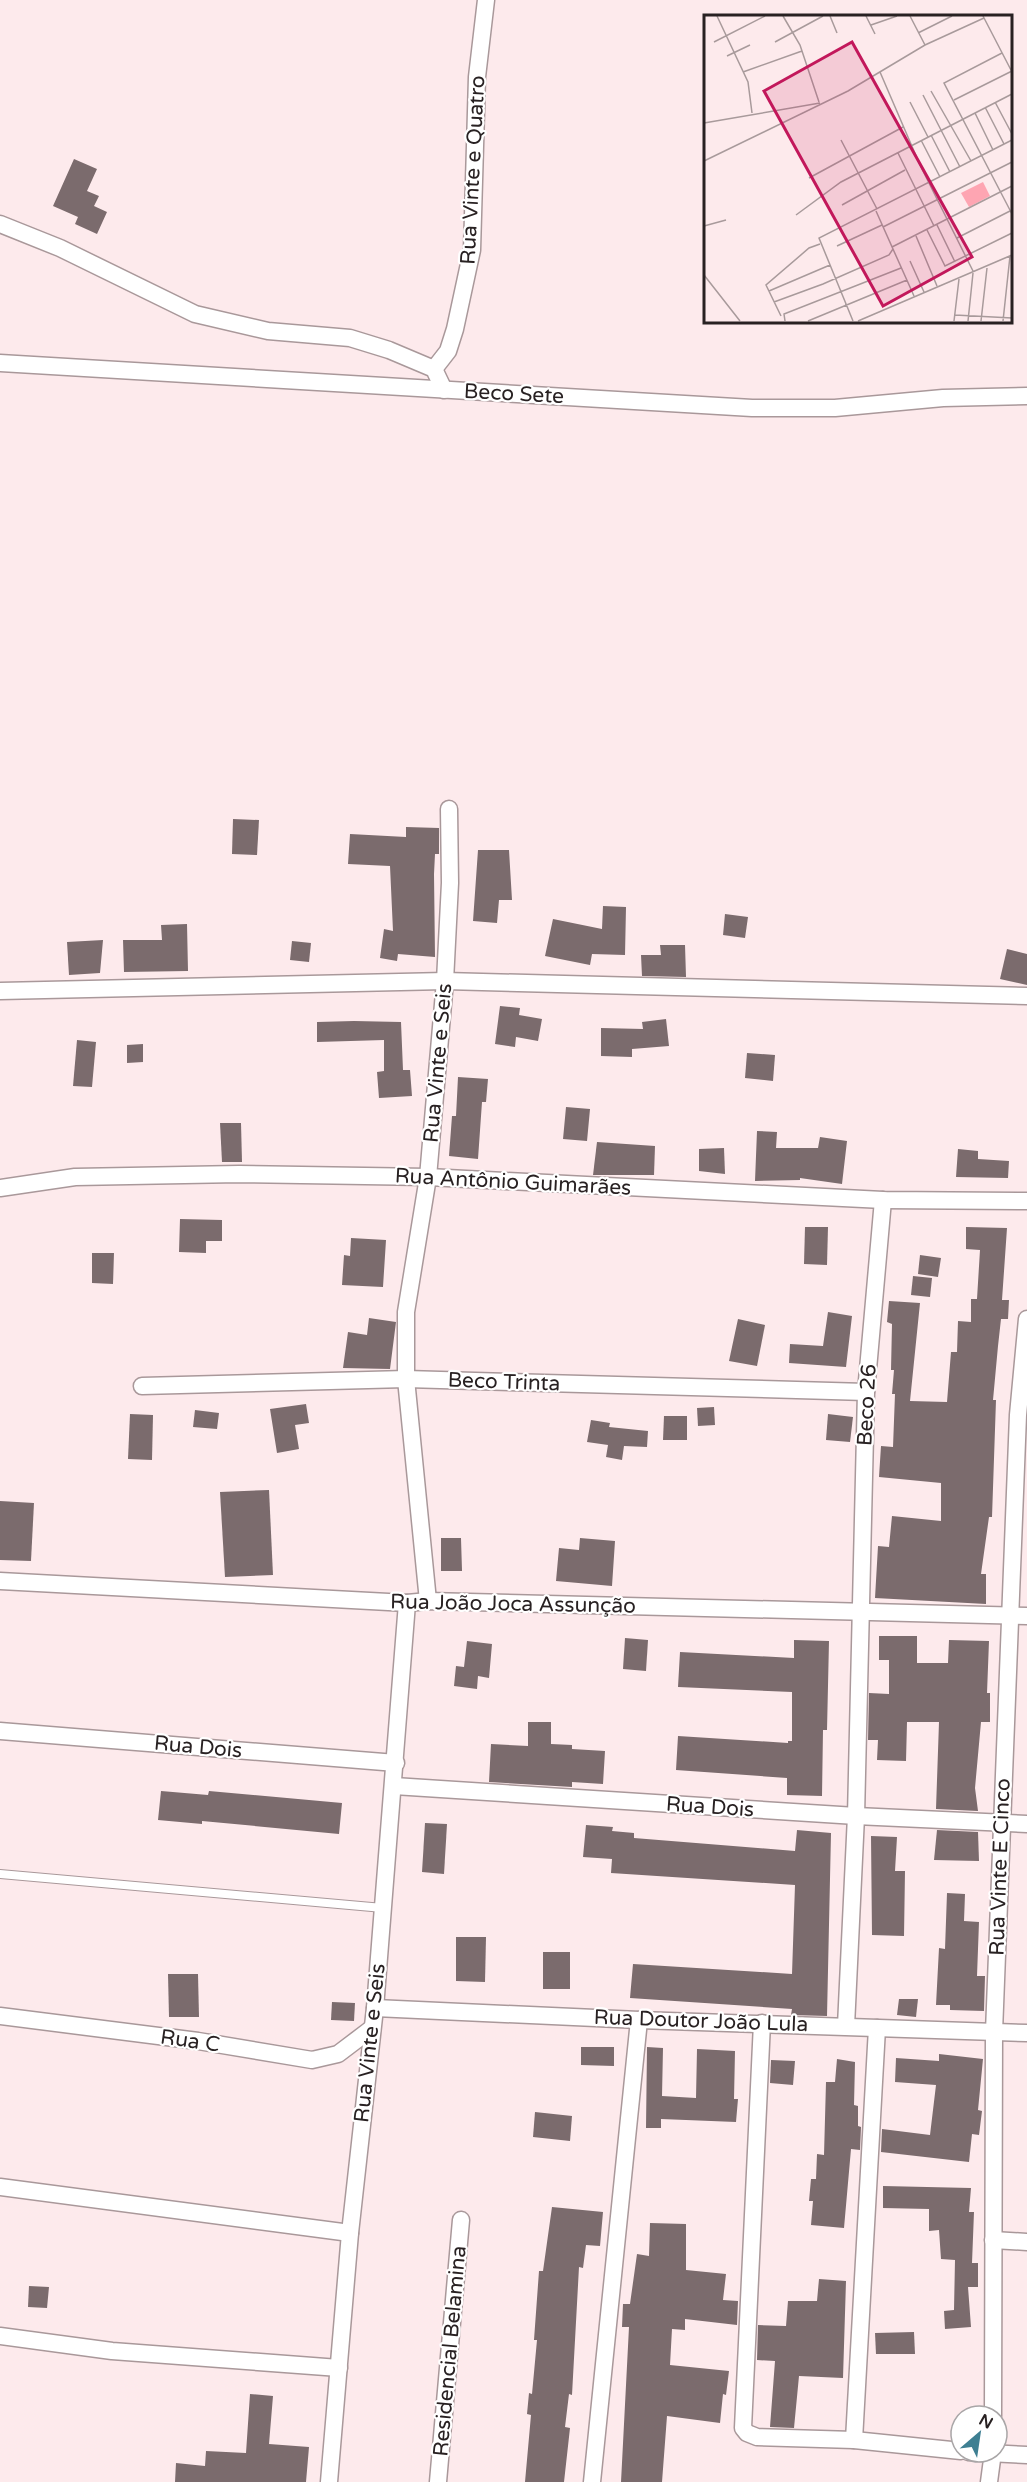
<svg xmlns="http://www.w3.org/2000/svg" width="1027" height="2482" viewBox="0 0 1027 2482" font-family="'Varela Round',sans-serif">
<rect width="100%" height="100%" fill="#fdeaec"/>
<!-- building -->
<g fill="#7b6b6d">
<polygon points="74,159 97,169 87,191 99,196 94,206 107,212 97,234 75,224 78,217 53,206"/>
<polygon points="233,819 259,820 257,855 232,854"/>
<polygon points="406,827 439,828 439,854 435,854 434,874 435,957 398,954 397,961 380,958 384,929 393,931 390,866 348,864 350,834 406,837"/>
<polygon points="478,850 509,850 512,900 499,900 497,923 473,921"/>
<polygon points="603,906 626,907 625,955 592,954 590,965 545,956 553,919 602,929"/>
<polygon points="725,914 748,917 745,938 723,935"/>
<polygon points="187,924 188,971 124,972 123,940 162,940 161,925"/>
<polygon points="103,940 100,973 69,975 67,942"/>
<polygon points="292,941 311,943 309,962 290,960"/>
<polygon points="660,945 685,945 686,977 642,976 641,955 661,955"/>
<polygon points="1007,949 1027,954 1027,985 1000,979"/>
<polygon points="500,1006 520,1008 519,1015 542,1019 538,1041 516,1037 515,1047 495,1044"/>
<polygon points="666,1019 669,1046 632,1049 632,1057 601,1056 601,1028 643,1029 642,1022"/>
<polygon points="354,1021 401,1022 403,1070 410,1070 412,1096 379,1098 377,1072 384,1071 384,1040 317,1042 317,1022"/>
<polygon points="77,1040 96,1042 92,1087 73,1086"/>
<polygon points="143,1044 143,1062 127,1063 127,1045"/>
<polygon points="747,1053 775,1055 773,1081 745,1078"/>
<polygon points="458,1077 488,1079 486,1102 482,1102 478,1159 449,1156 452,1116 456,1116"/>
<polygon points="566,1107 590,1109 587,1141 563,1139"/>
<polygon points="220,1123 241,1123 242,1162 222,1162"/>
<polygon points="757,1131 777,1132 776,1148 818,1148 820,1137 847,1141 842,1184 800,1178 800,1180 755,1181"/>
<polygon points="597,1142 655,1146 654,1175 593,1175"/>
<polygon points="724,1148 725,1174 699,1171 699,1149"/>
<polygon points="958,1149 978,1151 978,1159 1009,1161 1008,1178 956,1177"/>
<polygon points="180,1219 222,1220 222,1241 206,1241 206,1253 179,1252"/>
<polygon points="805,1227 828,1227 827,1265 804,1264"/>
<polygon points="966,1227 1007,1228 1002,1300 1009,1300 1008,1319 1001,1319 998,1346 993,1400 996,1400 992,1517 989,1517 981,1574 986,1574 986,1604 875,1598 878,1546 889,1547 892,1516 941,1521 941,1483 879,1477 881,1446 893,1447 895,1394 892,1394 894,1370 891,1370 892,1324 887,1322 889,1301 920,1303 910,1401 947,1402 951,1352 957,1352 958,1321 971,1322 971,1299 977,1299 980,1250 966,1249"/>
<polygon points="351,1238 386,1240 383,1287 342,1285 344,1255 350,1256"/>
<polygon points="92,1253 114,1253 113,1284 92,1283"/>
<polygon points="920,1255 941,1258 938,1277 918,1274"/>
<polygon points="913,1276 932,1278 930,1297 911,1295"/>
<polygon points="828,1312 852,1316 846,1367 789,1363 790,1344 823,1346"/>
<polygon points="369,1318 396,1322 390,1369 343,1368 348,1332 367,1335"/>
<polygon points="738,1319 765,1325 757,1366 729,1361"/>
<polygon points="306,1404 309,1423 295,1425 299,1449 277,1453 270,1409"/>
<polygon points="714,1407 715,1425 698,1426 697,1408"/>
<polygon points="195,1410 219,1413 217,1429 193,1427"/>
<polygon points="130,1414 153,1415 152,1460 128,1459"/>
<polygon points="828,1414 853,1417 850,1442 826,1440"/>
<polygon points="664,1416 687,1416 687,1440 663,1440"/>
<polygon points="591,1420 610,1423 609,1427 648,1431 647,1447 624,1446 622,1460 606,1457 608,1445 587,1442"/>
<polygon points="269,1490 273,1575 225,1577 220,1492"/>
<polygon points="0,1501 34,1503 31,1561 0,1560"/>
<polygon points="441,1538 461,1538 462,1571 441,1571"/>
<polygon points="580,1538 615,1541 612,1586 556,1581 559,1548 579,1550"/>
<polygon points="879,1636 917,1636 917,1663 948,1663 949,1640 989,1641 987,1693 990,1693 990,1722 981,1722 975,1788 978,1811 936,1809 939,1722 907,1722 906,1761 877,1760 878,1740 868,1740 869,1693 889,1694 889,1660 879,1660"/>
<polygon points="625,1638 648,1640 646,1671 623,1669"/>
<polygon points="794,1640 829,1641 827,1730 823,1730 822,1796 787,1795 787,1778 676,1770 678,1736 788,1743 788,1741 792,1741 792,1692 678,1687 680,1652 794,1658"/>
<polygon points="467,1641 492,1644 489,1678 478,1676 477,1689 454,1686 456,1666 464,1667"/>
<polygon points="528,1722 551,1722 551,1744 572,1745 572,1749 605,1751 603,1784 572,1782 572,1787 489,1782 491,1744 528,1746"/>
<polygon points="161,1791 208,1795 209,1791 342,1803 339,1834 202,1821 202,1824 158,1820"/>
<polygon points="425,1823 447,1824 444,1874 422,1872"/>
<polygon points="586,1825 613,1827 612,1831 634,1833 634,1838 795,1851 797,1830 831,1833 827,2016 791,2015 792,2009 630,1998 633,1964 792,1974 795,1885 611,1873 612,1859 583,1857"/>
<polygon points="937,1830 978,1832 979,1861 934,1860"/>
<polygon points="871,1836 897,1837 895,1871 905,1871 904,1936 872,1935"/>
<polygon points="947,1893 965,1894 964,1921 979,1922 977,1976 985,1976 984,2011 950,2010 950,2005 936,2005 939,1948 945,1949"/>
<polygon points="456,1937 486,1937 485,1982 456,1981"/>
<rect x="543" y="1952" width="27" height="37"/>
<polygon points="168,1974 198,1974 199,2017 169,2017"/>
<polygon points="899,1999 918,1999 916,2017 897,2015"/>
<polygon points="332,2002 355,2003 354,2021 331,2020"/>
<polygon points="581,2047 614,2047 614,2066 581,2065"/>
<polygon points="647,2047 663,2048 662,2096 696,2098 697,2049 735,2051 734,2099 738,2099 736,2122 661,2119 661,2128 646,2128"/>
<polygon points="939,2054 983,2059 978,2110 982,2111 979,2135 972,2134 969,2162 881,2152 882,2129 930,2135 936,2085 895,2082 896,2058 939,2061"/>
<polygon points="837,2059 855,2062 854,2105 858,2106 858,2126 861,2127 860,2150 851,2149 844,2228 811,2225 813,2201 809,2201 811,2179 816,2179 817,2154 824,2155 826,2082 835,2082"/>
<polygon points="771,2060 795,2061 793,2085 770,2083"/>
<polygon points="535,2112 572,2116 570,2141 533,2137"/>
<polygon points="883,2186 971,2188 969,2212 974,2212 972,2263 978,2263 978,2287 968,2287 971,2327 945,2329 944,2311 954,2310 955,2260 941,2259 939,2230 929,2231 929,2209 883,2208"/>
<polygon points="552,2207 603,2212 600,2246 586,2245 583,2268 579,2267 572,2395 569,2394 565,2427 570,2428 564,2482 525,2482 531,2415 527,2414 529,2393 532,2394 537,2340 534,2340 539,2271 543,2271"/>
<polygon points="650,2223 686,2224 686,2270 726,2274 723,2300 738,2301 737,2325 685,2319 685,2330 672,2329 670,2365 729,2371 726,2395 723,2394 720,2423 667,2416 662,2482 621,2482 629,2327 622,2327 623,2304 630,2304 637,2254 649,2256"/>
<polygon points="819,2279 846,2281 843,2378 799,2376 794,2428 770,2427 775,2361 757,2360 758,2325 786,2326 788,2301 817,2301"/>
<polygon points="29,2286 49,2287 47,2308 28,2307"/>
<polygon points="914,2332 915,2354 876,2354 875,2333"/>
<polygon points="250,2394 273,2396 269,2444 309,2447 306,2482 175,2482 176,2463 205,2466 206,2451 246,2453"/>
</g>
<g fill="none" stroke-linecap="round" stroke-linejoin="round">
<!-- service casing -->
<g stroke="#a9989a" stroke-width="10">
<polyline id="service" points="0,1874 383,1908"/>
</g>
<!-- minor casing -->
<g stroke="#a9989a" stroke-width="19">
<g id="minor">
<polyline points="0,224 60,248 195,314 268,331 350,338 389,350 434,369 444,390"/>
<polyline points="0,363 752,408 835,408 943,398 1027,396"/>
<polyline points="434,369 448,351 455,329 472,250 477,77 486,0"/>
<polyline points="0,991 445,981 1027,996"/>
<polyline points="0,1188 75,1177 239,1174 428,1177 883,1200 1027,1201"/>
<polyline points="142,1386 406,1379 866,1392"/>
<polyline points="0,1581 407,1603 428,1601 1027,1616"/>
<polyline points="428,1601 406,1379 406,1312 428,1177 445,981 450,883 449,809"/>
<polyline points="0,1731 396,1763"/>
<polyline points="394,1786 856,1816 1027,1824"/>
<polyline points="375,2008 639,2020 1027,2033"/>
<polyline points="0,2016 198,2041 312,2060 338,2054 371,2029"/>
<polyline points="762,2023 743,2428 747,2433 757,2437 854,2440 961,2451"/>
<polyline points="846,2026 856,1816 866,1392 883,1200"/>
<polyline points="0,2187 350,2233"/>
<polyline points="993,2240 1027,2242"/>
<polyline points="0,2336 112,2351 339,2368"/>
<polyline points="993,2416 994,2032 1018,1415 1027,1319"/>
<polyline points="854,2440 877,2028"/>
<polyline points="968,2452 1027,2455"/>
<polyline points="329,2482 350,2233 375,2008 407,1603"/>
<polyline points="438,2482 461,2220"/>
<polyline points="592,2482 639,2020"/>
<polyline points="989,2482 993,2452"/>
</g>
</g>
<!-- service -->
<use href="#service" stroke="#fff" stroke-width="8"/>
<!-- minor -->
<use href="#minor" stroke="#fff" stroke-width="16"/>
</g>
<g text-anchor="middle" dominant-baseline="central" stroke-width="4.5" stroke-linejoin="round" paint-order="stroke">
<!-- street labels -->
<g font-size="21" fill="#282122" stroke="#fff">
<text transform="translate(473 170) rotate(-87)">Rua Vinte e Quatro</text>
<text transform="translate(514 394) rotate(3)">Beco Sete</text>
<text transform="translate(438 1063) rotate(-85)">Rua Vinte e Seis</text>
<text transform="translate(513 1182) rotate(3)">Rua Antônio Guimarães</text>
<text transform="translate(504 1382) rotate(2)">Beco Trinta</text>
<text transform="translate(867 1405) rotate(-87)">Beco 26</text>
<text transform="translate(513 1604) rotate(1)">Rua João Joca Assunção</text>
<text transform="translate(198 1747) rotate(5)">Rua Dois</text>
<text transform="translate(710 1807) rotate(4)">Rua Dois</text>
<text transform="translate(1000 1867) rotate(-88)">Rua Vinte E Cinco</text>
<text transform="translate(701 2021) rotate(2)">Rua Doutor João Lula</text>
<text transform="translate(190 2041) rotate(8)">Rua C</text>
<text transform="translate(370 2043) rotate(-84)">Rua Vinte e Seis</text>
<text transform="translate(450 2351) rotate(-85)">Residencial Belamina</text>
</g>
</g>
<!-- overview -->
<g transform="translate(704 15)">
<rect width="308" height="308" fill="#fdeaec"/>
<path d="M279,167l7,14 -21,11 -8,-14z" fill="#fea5b2"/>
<path fill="none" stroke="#a89a9b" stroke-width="1.5" d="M13,1l31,66 4,31M79,1l17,29 19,57M126,1l7,17M162,1l9,18M206,1l15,29M279,1l29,56M167,10l26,-9M214,18l34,-17M10,27l51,-26M71,27l48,-26M298,38l-58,30 68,131M23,41l23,-11M39,57l59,-21M176,57l40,93 53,106M227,76l40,70M219,80l37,72M250,85l58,-29M206,87l18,35M291,87l17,32M281,92l19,37M271,98l18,37M0,108l116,-20M227,120l19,37M137,125l36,69M217,125l19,37M194,138l36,73M0,146l144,-70 77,-46 59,-27M105,163l94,-51M138,190l63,-35M172,196l38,85M92,200l45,-33 171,-88M233,210l18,37M0,211l22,-6M179,212l129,-65M223,215l18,36 67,-33M212,221l21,50M253,223l53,-27M133,231l45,-21M188,232l120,-61M206,246l14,31M0,260l36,46M65,276l61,-26M70,287l49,-18 66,-29 4,-6M251,300l57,3M77,301l-15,-31 43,-37 11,-4M81,306l-1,-7 117,-46M104,306l99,-41M149,306l-34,-83 193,-98M154,306l154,-66M250,306l5,-42M264,306l5,-48M277,306l6,-53M299,306l7,-65"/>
<path fill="#c2185b" fill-opacity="0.15" stroke="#c2185b" stroke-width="3" d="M148,27l120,215 -89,49 -119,-215z"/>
<rect width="308" height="308" fill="none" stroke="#282122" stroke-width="3"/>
</g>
<!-- north arrow -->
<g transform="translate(979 2434) rotate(29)"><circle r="28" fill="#ffffff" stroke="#a9a6a7" stroke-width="1.5"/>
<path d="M0-4.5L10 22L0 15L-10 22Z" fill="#3e7f92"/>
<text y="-9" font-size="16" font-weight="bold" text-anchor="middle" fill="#282122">N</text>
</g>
</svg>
